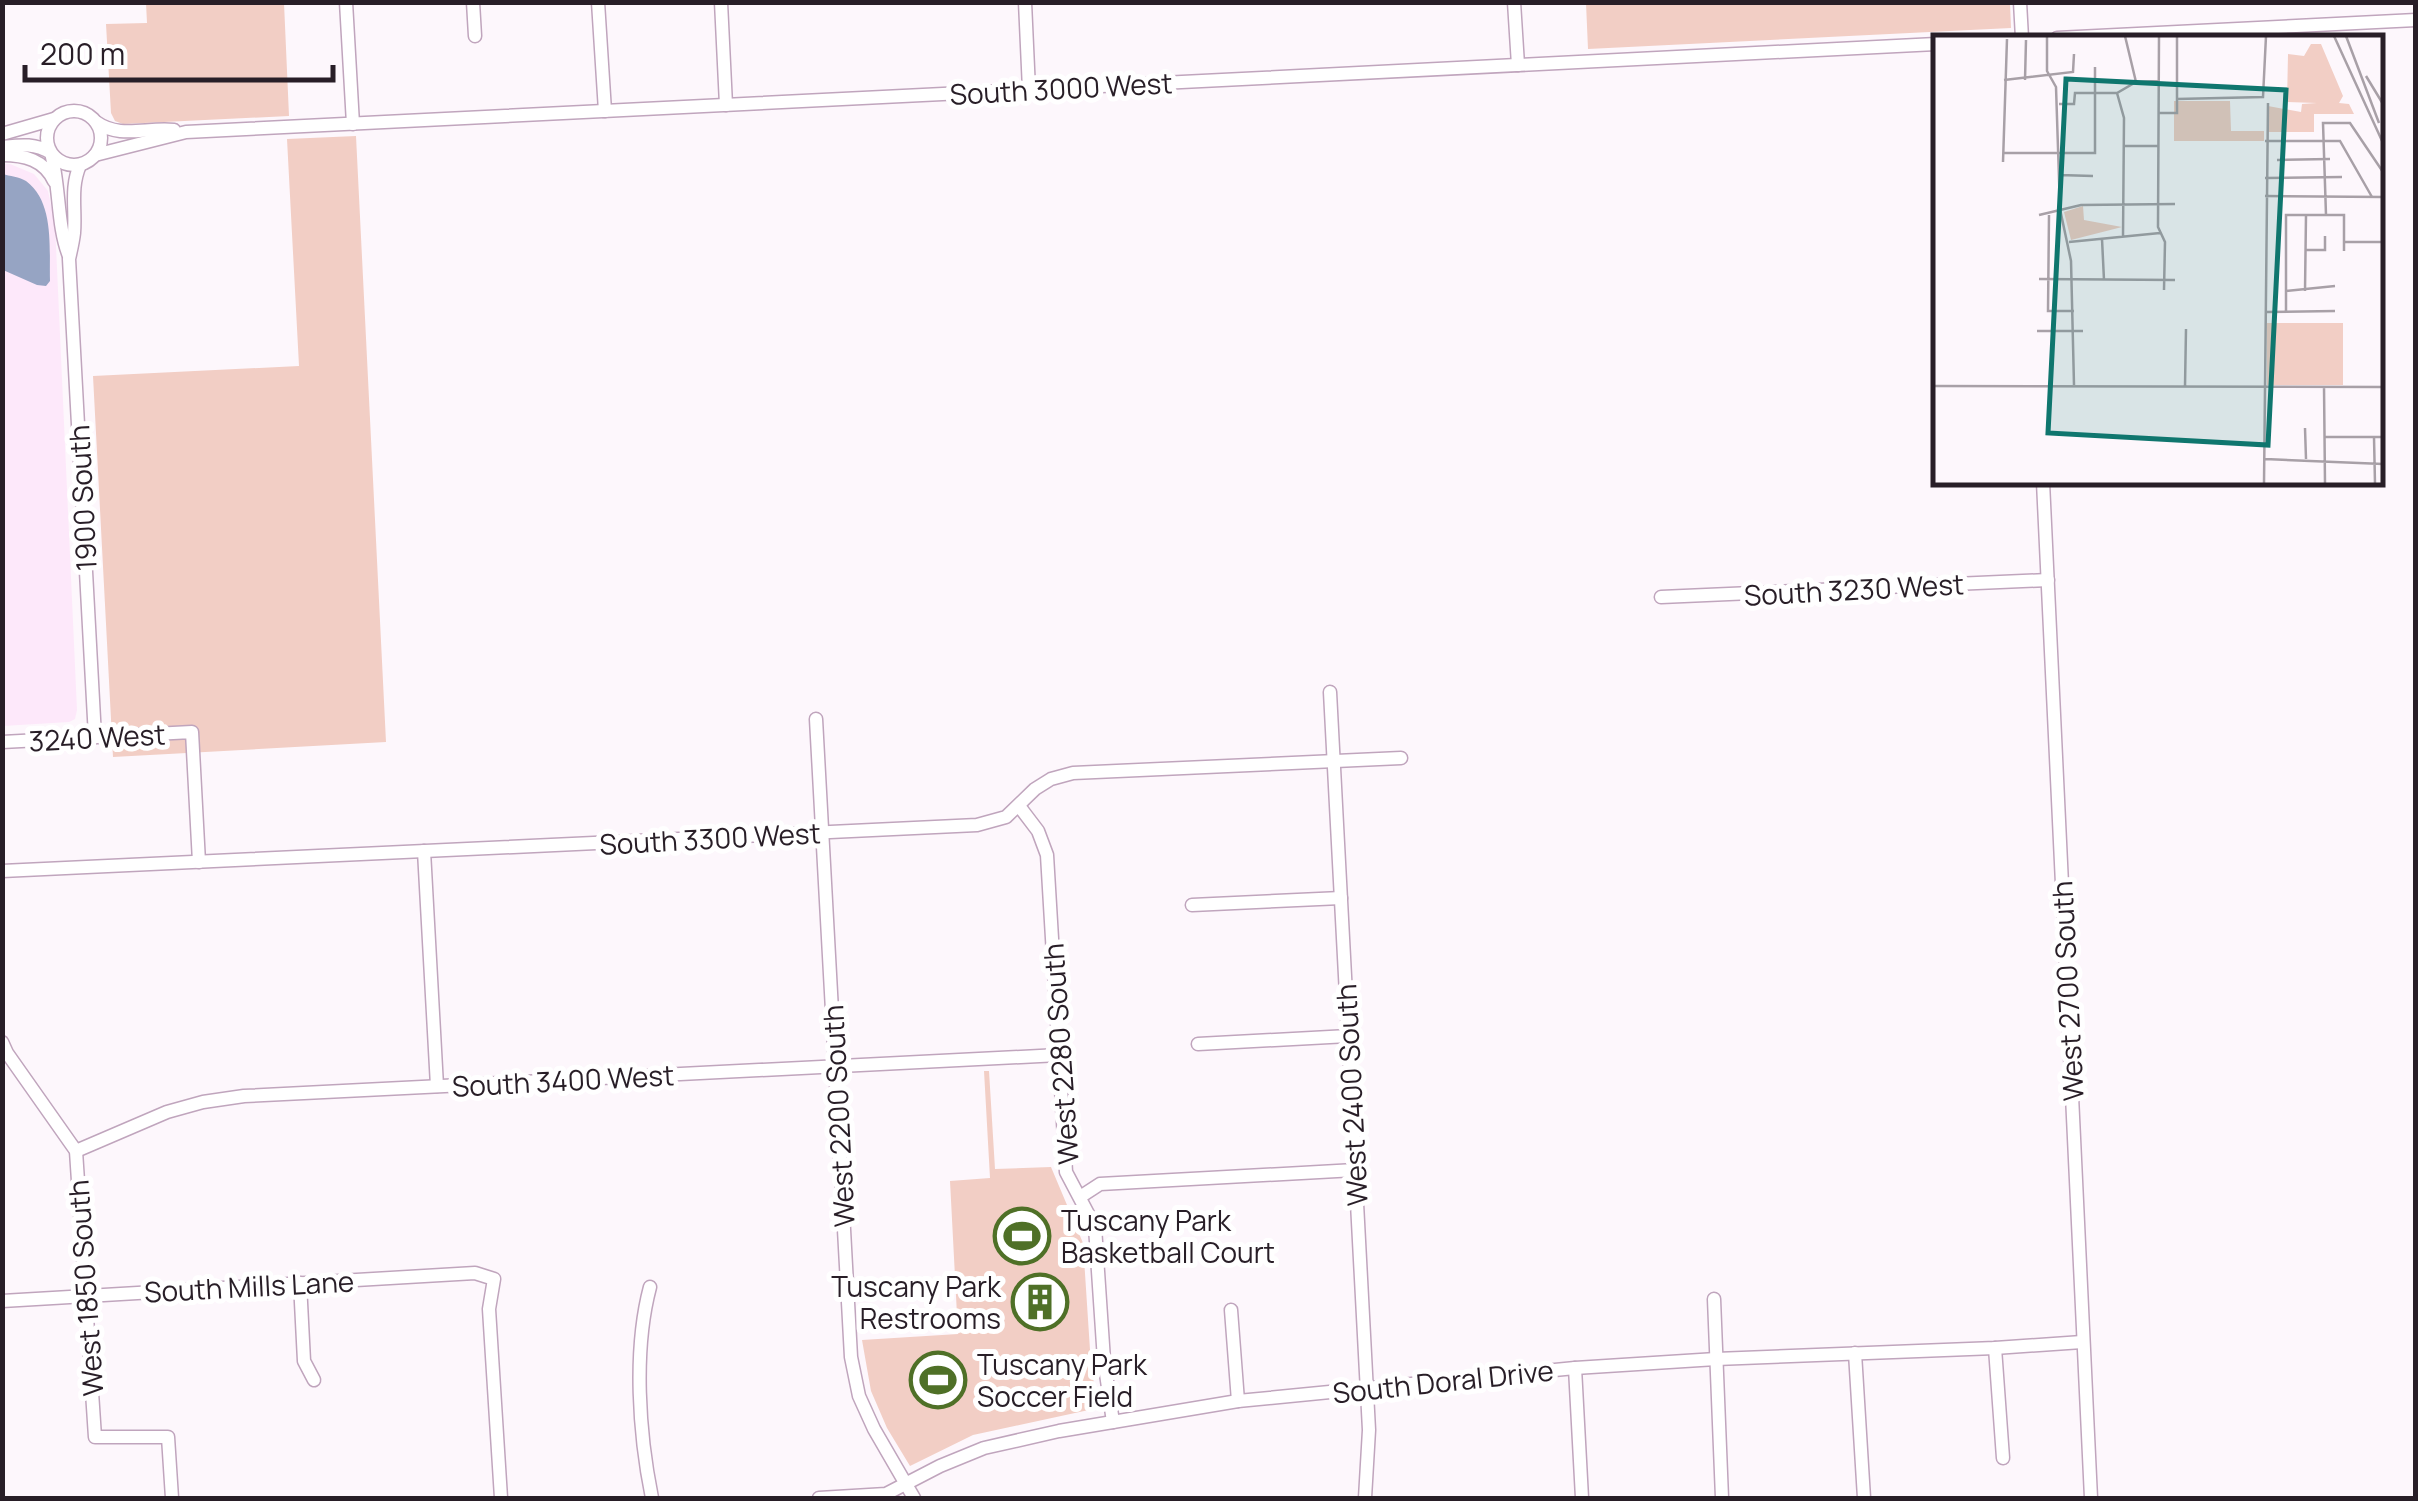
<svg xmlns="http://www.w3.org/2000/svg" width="2418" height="1501" viewBox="0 0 2418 1501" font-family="Manrope,sans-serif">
<rect width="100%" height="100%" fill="#fdf7fc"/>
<!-- built -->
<polygon fill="#fde8fa" points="2,164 10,164 34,174 48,191 55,224 77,710 75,719 69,722 3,726"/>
<!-- green -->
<g fill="#f2cec5">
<polygon points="146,3 284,3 289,116 123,124 115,121 111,113 106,24 147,23"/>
<polygon points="1586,3 2010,3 2011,28 1588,49"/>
<polygon points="356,136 386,742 113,757 93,376 299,366 287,139"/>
<polygon points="984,1071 989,1071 995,1169 1051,1167 1083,1243 1091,1365 1098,1408 973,1435 910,1466 887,1428 871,1391 862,1340 958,1334 950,1181 990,1178"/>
</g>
<!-- water -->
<path fill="#96a4c3" d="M3,174c6,2 17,3 23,7 29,21 23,69 24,100l-4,5 -9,-1 -34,-15z"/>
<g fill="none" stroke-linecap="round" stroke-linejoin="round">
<!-- minor casing -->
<g stroke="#c0a5bd" stroke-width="15">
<g id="minor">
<polyline points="346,2 353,124"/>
<polyline points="473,2 475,36"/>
<polyline points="598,2 605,111"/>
<polyline points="721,2 726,105"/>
<polyline points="1025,2 1029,90"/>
<polyline points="1514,2 1518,65"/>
<polyline points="2020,2 2022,38"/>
<polyline points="2057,38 2416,20"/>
<circle cx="74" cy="138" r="27"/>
<path d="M96,122c24,17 50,5 78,8"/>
<polyline points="2,134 54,119"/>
<path d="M2,147c19,-2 33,-4 49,6 9,34 6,74 18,103"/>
<path d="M2,155c23,0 42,5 52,26"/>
<polyline points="95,155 186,132 1936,44"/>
<path d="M80,165c-10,23 -4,44 -6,68 -1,9 -3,17 -5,26l26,478"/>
<polyline points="2043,482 2091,1498"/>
<polyline points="1661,597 2048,580"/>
<polyline points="1330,692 1369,1430 1365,1498"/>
<polyline points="816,719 851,1357 859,1396 874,1429 914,1498"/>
<polyline points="2,742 192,732 199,862"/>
<polyline points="1019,806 1038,831 1047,855 1066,1172 1095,1227 1104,1360 1113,1422"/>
<polyline points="424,851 437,1086"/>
<polyline points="2,871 977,825 1006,817 1035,789 1051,779 1073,773 1401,758"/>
<polyline points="1192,905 1341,898"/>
<polyline points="2,1042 7,1053 76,1151 95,1437 168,1437 172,1498"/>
<polyline points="1198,1044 1348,1036"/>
<polyline points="76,1151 167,1112 203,1102 244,1096 1059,1055"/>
<polyline points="1080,1197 1100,1184 1355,1170"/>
<polyline points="300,1283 304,1361 314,1380"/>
<path d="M650,1287c-17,64 -11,147 2,211"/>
<polyline points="1714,1299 1722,1498"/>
<polyline points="2,1301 475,1273 494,1279 489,1309 501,1498"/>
<polyline points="1231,1310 1238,1401"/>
<polyline points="1995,1348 2003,1458"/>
<polyline points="1855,1353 1864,1498"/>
<polyline points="1575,1368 1582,1498"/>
<polyline points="819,1498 886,1494 940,1466 984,1448 1059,1431 1238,1401 1575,1368 1716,1359 1995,1348 2082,1342"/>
</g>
</g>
<!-- minor -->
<use href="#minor" stroke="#fff" stroke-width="12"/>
</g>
<!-- icons -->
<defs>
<g id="stadium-ring" transform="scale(2.875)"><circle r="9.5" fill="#fff" stroke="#4f7027" stroke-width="1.5"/><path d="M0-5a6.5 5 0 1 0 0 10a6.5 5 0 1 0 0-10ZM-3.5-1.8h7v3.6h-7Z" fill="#4f7027"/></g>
<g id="building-ring" transform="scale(2.875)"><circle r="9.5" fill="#fff" stroke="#4f7027" stroke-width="1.5"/><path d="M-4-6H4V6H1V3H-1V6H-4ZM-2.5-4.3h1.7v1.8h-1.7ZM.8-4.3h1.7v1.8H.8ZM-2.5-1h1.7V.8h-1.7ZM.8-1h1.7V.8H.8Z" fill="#4f7027"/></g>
</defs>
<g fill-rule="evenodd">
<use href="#stadium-ring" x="1022" y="1236"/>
<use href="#building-ring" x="1040" y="1302"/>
<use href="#stadium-ring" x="938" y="1380"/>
</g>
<g text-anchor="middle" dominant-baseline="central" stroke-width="10" stroke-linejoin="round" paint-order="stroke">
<!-- street labels -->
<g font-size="28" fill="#281e27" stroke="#fff">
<text transform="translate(1061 88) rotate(-3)">South 3000 West</text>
<text transform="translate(82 498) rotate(-93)">1900 South</text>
<text transform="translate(1854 589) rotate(-3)">South 3230 West</text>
<text transform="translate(97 737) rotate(-3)">3240 West</text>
<text transform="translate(710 838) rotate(-3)">South 3300 West</text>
<text transform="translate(2067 991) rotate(-93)">West 2700 South</text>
<text transform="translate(1060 1054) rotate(-94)">West 2280 South</text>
<text transform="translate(563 1080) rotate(-3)">South 3400 West</text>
<text transform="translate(1351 1095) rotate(-93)">West 2400 South</text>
<text transform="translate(838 1116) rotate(-93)">West 2200 South</text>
<text transform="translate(249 1286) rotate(-3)">South Mills Lane</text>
<text transform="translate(85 1288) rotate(-94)">West 1850 South</text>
<text transform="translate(1443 1381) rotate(-6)">South Doral Drive</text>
</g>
<!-- poi labels -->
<g font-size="28" fill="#281e27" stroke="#fff" text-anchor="start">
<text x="1061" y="1220">Tuscany Park<tspan x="1061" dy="32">Basketball Court</tspan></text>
<text x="1001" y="1286" text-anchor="end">Tuscany Park<tspan x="1001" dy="32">Restrooms</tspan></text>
<text x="977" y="1364">Tuscany Park<tspan x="977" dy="32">Soccer Field</tspan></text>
</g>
</g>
<!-- overview -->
<g transform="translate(1933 35)">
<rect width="450" height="450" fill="#fdf7fc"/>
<path d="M378,9h10l22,52 -4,7 10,1 5,10h-40v18h-47l1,-26 33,6 1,-8 15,-1 -30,-1 1,-48 16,2zM241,66h56l1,30h33v10h-90zM150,171l1,14 38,7 -51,13 -7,-28zM334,288h76v62h-76z" fill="#f2cec5"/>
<path fill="none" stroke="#a8a0a7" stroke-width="2.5" d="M114,1v35l9,16 4,122 11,52 3,124M192,1l11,46M226,1l-1,191 7,15 -1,48M401,1l49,107M413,1l33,87M433,41l17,28M71,45l69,-8 1,-18M92,45l1,-40M184,58l7,25 -1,119M244,64l86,-2 3,-61M126,69h15l1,-11h42l19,-11 22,-1M225,78h19v-77M332,106h75l32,56M191,111h34M70,118h92v-86M344,125l53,-1M70,127l4,-123M126,140l34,1M332,143l77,-1M332,161l118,1M106,180l42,-10 94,-1M116,180l-1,96h26M393,180l-3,-92h27l33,49M169,204l2,41M136,207l91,-9M411,207h39M373,215h19v-14M106,244l136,1M353,256l49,-5M372,256l1,-76M332,277l70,-1M353,277v-97h58v36M104,296h46M0,351l450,1M252,351l1,-57M391,351l1,98M372,393l1,31M391,402h59M441,402l1,47M332,424l118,5M331,449l4,-381"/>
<path fill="#0f766e" fill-opacity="0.15" stroke="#0f766e" stroke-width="5" d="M133,44l220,11 -18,355 -220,-12z"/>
<rect width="450" height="450" fill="none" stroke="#281e27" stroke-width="5"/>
</g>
<!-- border -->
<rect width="2418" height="1501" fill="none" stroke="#281e27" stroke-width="10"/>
<!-- scale -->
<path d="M25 65v15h308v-15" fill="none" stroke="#281e27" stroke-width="5"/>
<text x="40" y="65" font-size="30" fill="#281e27" stroke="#ffffff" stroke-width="8" paint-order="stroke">200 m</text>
</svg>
